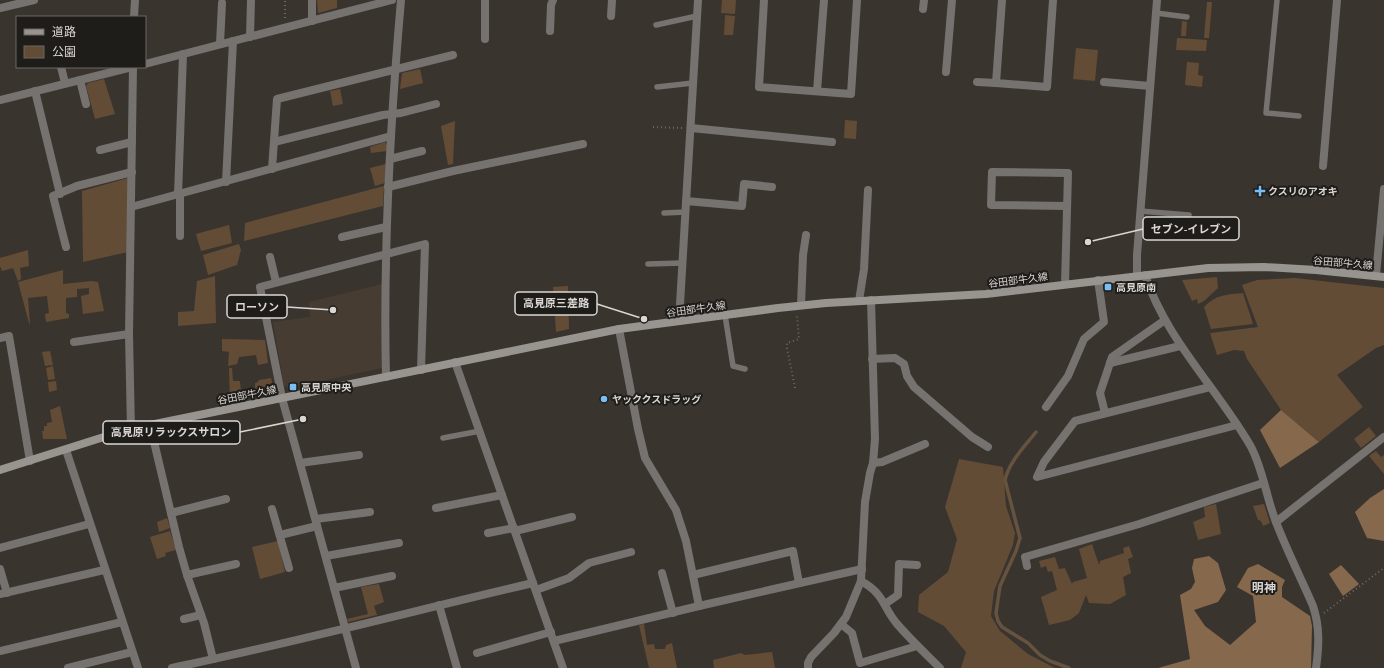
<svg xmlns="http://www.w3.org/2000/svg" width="1384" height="668" viewBox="0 0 1384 668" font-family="'Times New Roman','Noto Sans JP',serif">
<rect width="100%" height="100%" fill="#3a342f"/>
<!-- built -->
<polygon fill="#463c32" points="382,284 382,368 289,388 284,386 273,322 310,317 309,302"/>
<!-- green -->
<g fill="#634c35">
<polygon points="317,0 337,0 337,8 318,13"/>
<polygon points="722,0 736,0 735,14 721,13"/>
<polygon points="1207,2 1212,2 1209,38 1204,38"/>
<polygon points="725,15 735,16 733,35 724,35"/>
<polygon points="1182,21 1187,22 1186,36 1181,36"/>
<polygon points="1177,38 1207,40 1206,51 1176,50"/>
<polygon points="1076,48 1098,50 1095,81 1073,79"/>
<polygon points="1187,62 1199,63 1198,75 1203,76 1202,87 1185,85"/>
<polygon points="420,69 423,83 400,89 402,73"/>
<polygon points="104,79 115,114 95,119 86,86 88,83"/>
<polygon points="340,89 343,104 333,106 330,91"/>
<polygon points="845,120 857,121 856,139 844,138"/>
<polygon points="455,121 453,164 448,165 441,126"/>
<polygon points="385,142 387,145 387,151 371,153 370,147"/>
<polygon points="386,164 385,183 375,186 370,168"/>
<polygon points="128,178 128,252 83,262 82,191"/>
<polygon points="384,186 383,206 244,241 245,223"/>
<polygon points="229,225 232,243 201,251 196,234"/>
<polygon points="239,244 241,250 237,265 208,275 203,255"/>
<polygon points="28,250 29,266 20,268 21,279 18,281 13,268 2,271 0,266 0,258"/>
<polygon points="63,270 63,284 92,281 98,282 104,311 83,314 81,296 89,294 89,288 77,289 77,297 66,298 66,313 69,314 69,318 46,322 45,314 49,313 47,296 28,298 30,324 29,323 18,282"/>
<polygon points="215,276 216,323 178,326 178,312 194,311 197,281"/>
<polygon points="1217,277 1218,288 1204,301 1198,304 1197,299 1192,301 1182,280"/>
<polygon points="1295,278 1384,288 1384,345 1376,348 1337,375 1363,407 1319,442 1281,410 1247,359 1244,351 1234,350 1217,355 1210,333 1258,327 1242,285 1257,280"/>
<polygon points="568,286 569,329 556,332 553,287"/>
<path d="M1243,293l10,31 -42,5 -7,-22c11,-12 24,-13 39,-14z"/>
<polygon points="222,339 265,340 268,363 258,365 256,355 239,357 237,364 228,366 229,352 222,351"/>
<polygon points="50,351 53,365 45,366 42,352"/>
<polygon points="53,366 55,379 48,380 46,368"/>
<polygon points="229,368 232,368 233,381 240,381 241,393 255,391 255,383 258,382 259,380 271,378 274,391 230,400"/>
<polygon points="56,381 57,390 49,392 48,382"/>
<polygon points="60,406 67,439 43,439 42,431 44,431 44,426 47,426 47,423 52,422 50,410"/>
<polygon points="1369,427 1376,436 1361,448 1354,439"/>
<polygon points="1376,451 1381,457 1384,455 1384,474 1369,456"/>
<polygon points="959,459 1003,467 1006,506 1015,533 1013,545 994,591 991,616 1000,631 1028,654 1055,668 961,668 966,652 944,626 918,612 919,595 948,572 957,539 945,507"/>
<polygon points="1216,504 1221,534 1198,540 1193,522 1205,517 1204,507"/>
<polygon points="1264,504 1270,523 1263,526 1261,521 1258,520 1253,506"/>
<polygon points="167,518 170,528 159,532 157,522"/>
<polygon points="170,531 176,550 165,553 166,556 157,559 150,537"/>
<polygon points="278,541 285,572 260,579 252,547"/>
<polygon points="1092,544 1099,565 1100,561 1124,553 1123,548 1129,546 1133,557 1128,559 1131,573 1123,577 1126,595 1110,604 1089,603 1086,595 1079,613 1070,620 1049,625 1041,597 1057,590 1052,571 1048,572 1046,566 1041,568 1039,561 1055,557 1059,569 1065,568 1072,584 1073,582 1087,578 1079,549"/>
<polygon points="379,584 384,602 374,606 377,615 348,622 347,619 368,614 361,587"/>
<polygon points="644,624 647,645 654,644 655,649 665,649 666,645 672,643 677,668 649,668 639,625"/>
<polygon points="772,652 775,668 714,668 713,660 741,653 745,655"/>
</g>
<!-- forest -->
<g fill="#86694c">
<polygon points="1281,410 1319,442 1280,468 1260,430"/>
<polygon points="1384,489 1384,541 1367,538 1355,512 1370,498"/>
<polygon points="1209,556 1218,563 1226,590 1218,602 1194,610 1205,626 1230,645 1256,622 1253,596 1237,587 1248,568 1258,564 1285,580 1282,587 1282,597 1310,616 1312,626 1311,668 1158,668 1190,659 1180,595 1191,589 1195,582 1192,568 1194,559"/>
<polygon points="1341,565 1359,584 1343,596 1329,574"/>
</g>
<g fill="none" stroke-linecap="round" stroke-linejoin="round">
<!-- stream -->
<path stroke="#66533f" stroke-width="3.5" d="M1036,432c-11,14 -27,30 -31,48l15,58 -4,13 -16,35 -4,27 2,8 4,6 26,16 12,12 10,6 19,7"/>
<!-- path -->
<g stroke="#6f6965" stroke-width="2" stroke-dasharray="1 3" stroke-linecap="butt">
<polyline points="285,18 285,0"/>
<polyline points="653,127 682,128"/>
<polyline points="795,388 787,348 787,343 799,339 797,315"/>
<polyline points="1324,613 1384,568"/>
</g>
<!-- lane -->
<g stroke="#757270" stroke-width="5.5">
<polyline points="1277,0 1266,113 1299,116"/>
<polyline points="1156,13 1187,17"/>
<polyline points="656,25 697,16"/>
<polyline points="657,87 693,83"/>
<polyline points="1140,211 1189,215"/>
<polyline points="664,213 686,212"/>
<polyline points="648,264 682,263"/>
<polyline points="725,315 733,366 745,369"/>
<polyline points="443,438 480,431"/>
</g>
<!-- street -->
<g stroke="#757270" stroke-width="8">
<polyline points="312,0 312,21"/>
<polyline points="764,0 759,87 851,94 857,0"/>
<polyline points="1002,0 996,83 1047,87 1053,0"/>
<polyline points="0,8 34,0"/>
<polyline points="923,9 924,0"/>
<polyline points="611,16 612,0"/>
<polyline points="134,17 135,0"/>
<polyline points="550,31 551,5 553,0"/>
<polyline points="250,37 251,0"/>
<polyline points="485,39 485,0"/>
<polyline points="220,44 222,3"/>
<polyline points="145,64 392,0"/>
<polyline points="61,67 65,83"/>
<polyline points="946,72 952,0"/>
<polyline points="80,80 86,104"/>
<polyline points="977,82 996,83"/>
<polyline points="1104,82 1150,86"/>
<polyline points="35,91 60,194"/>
<polyline points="817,91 824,0"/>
<polyline points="0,100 132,67"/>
<polyline points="691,128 832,142"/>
<polyline points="274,142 383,115 401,113 436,104"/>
<polyline points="100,150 132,142"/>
<polyline points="390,159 422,151"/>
<polyline points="1323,166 1337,0"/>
<polyline points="272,169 277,99 453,55"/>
<polyline points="226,182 233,41"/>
<polyline points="388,187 453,171 583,144"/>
<polyline points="180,194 180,236"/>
<polyline points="178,195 183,54"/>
<polyline points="686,201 742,206 744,184 772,187"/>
<polyline points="131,207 391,136"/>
<polyline points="342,237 386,227"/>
<polyline points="66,247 53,196 77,186 132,172"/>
<polyline points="270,257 276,282"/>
<path d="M1145,275c21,64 71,112 105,170 13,23 16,52 26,77 11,29 25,56 37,84 7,21 6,40 3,62"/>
<polyline points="1376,275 1384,189"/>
<polyline points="1137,276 1137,255 1157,0"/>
<polyline points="1065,284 1068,173 992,172 991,205 1067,206"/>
<polyline points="859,301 864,269 868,190"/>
<polyline points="801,305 803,255 806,235"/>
<polyline points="679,321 698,0"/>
<polyline points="619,329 638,429 645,458 676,510 686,541 699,606"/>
<polyline points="0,338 9,336 30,461"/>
<polyline points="74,342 129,334"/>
<polyline points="872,359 895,358 904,364 907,376 914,387 972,437 988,447"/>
<polyline points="455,362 563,668"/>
<polyline points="1110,363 1180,346"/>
<path d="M386,377c-3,-126 4,-252 15,-377"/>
<polyline points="1210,387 1075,421 1044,462 1037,477 1237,425"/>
<polyline points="1046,407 1068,376 1084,339 1104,322 1098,280"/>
<polyline points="1105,413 1100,393 1112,357 1165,320"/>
<polyline points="150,425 179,547 187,575 204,623 213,659"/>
<polyline points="131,430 129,334 133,67"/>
<polyline points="66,450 138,668"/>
<polyline points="300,463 359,455"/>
<polyline points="873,463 882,462 925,444"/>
<polyline points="436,508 502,495"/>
<polyline points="272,509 289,568"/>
<polyline points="171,513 226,499"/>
<polyline points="316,519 370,512"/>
<polyline points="1276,522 1384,437"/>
<polyline points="515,531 572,517"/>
<polyline points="488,533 514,528"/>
<polyline points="280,535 317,526"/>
<polyline points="0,548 89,524"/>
<polyline points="326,556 399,543"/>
<polyline points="1027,566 1025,557 1139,524 1263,483"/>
<polyline points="0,569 7,593"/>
<polyline points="662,573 673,613"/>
<polyline points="187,575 236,564"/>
<polyline points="693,575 793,551 799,583"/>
<path d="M861,581c25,14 21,26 37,44 13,15 28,29 42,43"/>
<polyline points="334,588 392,576"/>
<polyline points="536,590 569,578 589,563 631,552"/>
<polyline points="0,594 104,570"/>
<polyline points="885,604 898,595 899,564 917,565"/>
<polyline points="439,605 457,668"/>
<polyline points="184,619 201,615"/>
<polyline points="841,624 852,633 860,663 917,646"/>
<polyline points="554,641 699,606 862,569"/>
<polyline points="0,651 122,622"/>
<polyline points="477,653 551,632"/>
<polyline points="68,668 132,652"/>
<path d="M172,668c121,-25 241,-57 361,-85"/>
<polyline points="356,668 282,398 260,287 425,244 421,370"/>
<polyline points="808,668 808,663 811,657 834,633 846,617 861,581 865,502 870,473 873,463 875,439 871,300"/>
</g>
<!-- secondary -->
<polyline stroke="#989490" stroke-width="8" points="0,470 107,436 150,425 619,329 778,308 826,303 986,294 1208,268 1264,267 1316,270 1384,277"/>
</g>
<!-- markers -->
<g fill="#7abef8" stroke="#1f1d1a" stroke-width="1.5">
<path d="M1258 185h4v4h4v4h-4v4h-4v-4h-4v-4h4z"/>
<rect x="1104" y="283" width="8" height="8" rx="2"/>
<rect x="289" y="383" width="8" height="8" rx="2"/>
<circle cx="604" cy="399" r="4"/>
</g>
<g text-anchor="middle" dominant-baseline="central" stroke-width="4" stroke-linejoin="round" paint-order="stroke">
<!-- poi labels -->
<g font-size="10" font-weight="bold" fill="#dad6d3" stroke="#1f1d1a" text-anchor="start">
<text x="1268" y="191">クスリのアオキ</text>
<text x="1116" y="287">高見原南</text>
<text x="301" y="387">高見原中央</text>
<text x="612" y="399">ヤッククスドラッグ</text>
</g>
<!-- street labels -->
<g font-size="10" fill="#dad6d3" stroke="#1f1d1a">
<text transform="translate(1343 263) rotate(5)">谷田部牛久線</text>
<text transform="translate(1018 280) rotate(-7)">谷田部牛久線</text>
<text transform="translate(696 309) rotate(-8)">谷田部牛久線</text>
<text transform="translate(247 395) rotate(-11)">谷田部牛久線</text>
</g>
<!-- quarter labels -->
<g font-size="12" font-weight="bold" fill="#dad6d3" stroke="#1f1d1a">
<text x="1264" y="588">明神</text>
</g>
</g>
<!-- callouts -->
<path fill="none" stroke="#dad6d3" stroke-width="1.5" d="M1088 242L1143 229M644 319L597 304M333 310L287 307M303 419L240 432"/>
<g fill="#dad6d3" stroke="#1f1d1a" stroke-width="1.5">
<circle cx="1088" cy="242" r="4"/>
<circle cx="644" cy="319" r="4"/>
<circle cx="333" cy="310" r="4"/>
<circle cx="303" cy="419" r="4"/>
</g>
<g fill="#1f1d1a" stroke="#dad6d3" stroke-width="1.5">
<rect x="1143" y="217" width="96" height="23" rx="4"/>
<rect x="515" y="292" width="82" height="23" rx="4"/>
<rect x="227" y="295" width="60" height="23" rx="4"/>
<rect x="103" y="421" width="137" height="23" rx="4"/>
</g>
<g font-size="11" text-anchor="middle" font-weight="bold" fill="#dad6d3">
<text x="1191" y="233">セブン-イレブン</text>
<text x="556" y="307">高見原三差路</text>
<text x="257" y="311">ローソン</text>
<text x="171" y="436">高見原リラックスサロン</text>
</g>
<!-- legend -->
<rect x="16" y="16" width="130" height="52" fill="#1f1d1a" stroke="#6a6764"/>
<rect x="24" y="29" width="20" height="6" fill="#989490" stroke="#6a6764"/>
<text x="52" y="36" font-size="12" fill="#dad6d3">道路</text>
<rect x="24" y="46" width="20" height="12" fill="#634c35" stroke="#6a6764"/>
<text x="52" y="56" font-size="12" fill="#dad6d3">公園</text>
</svg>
